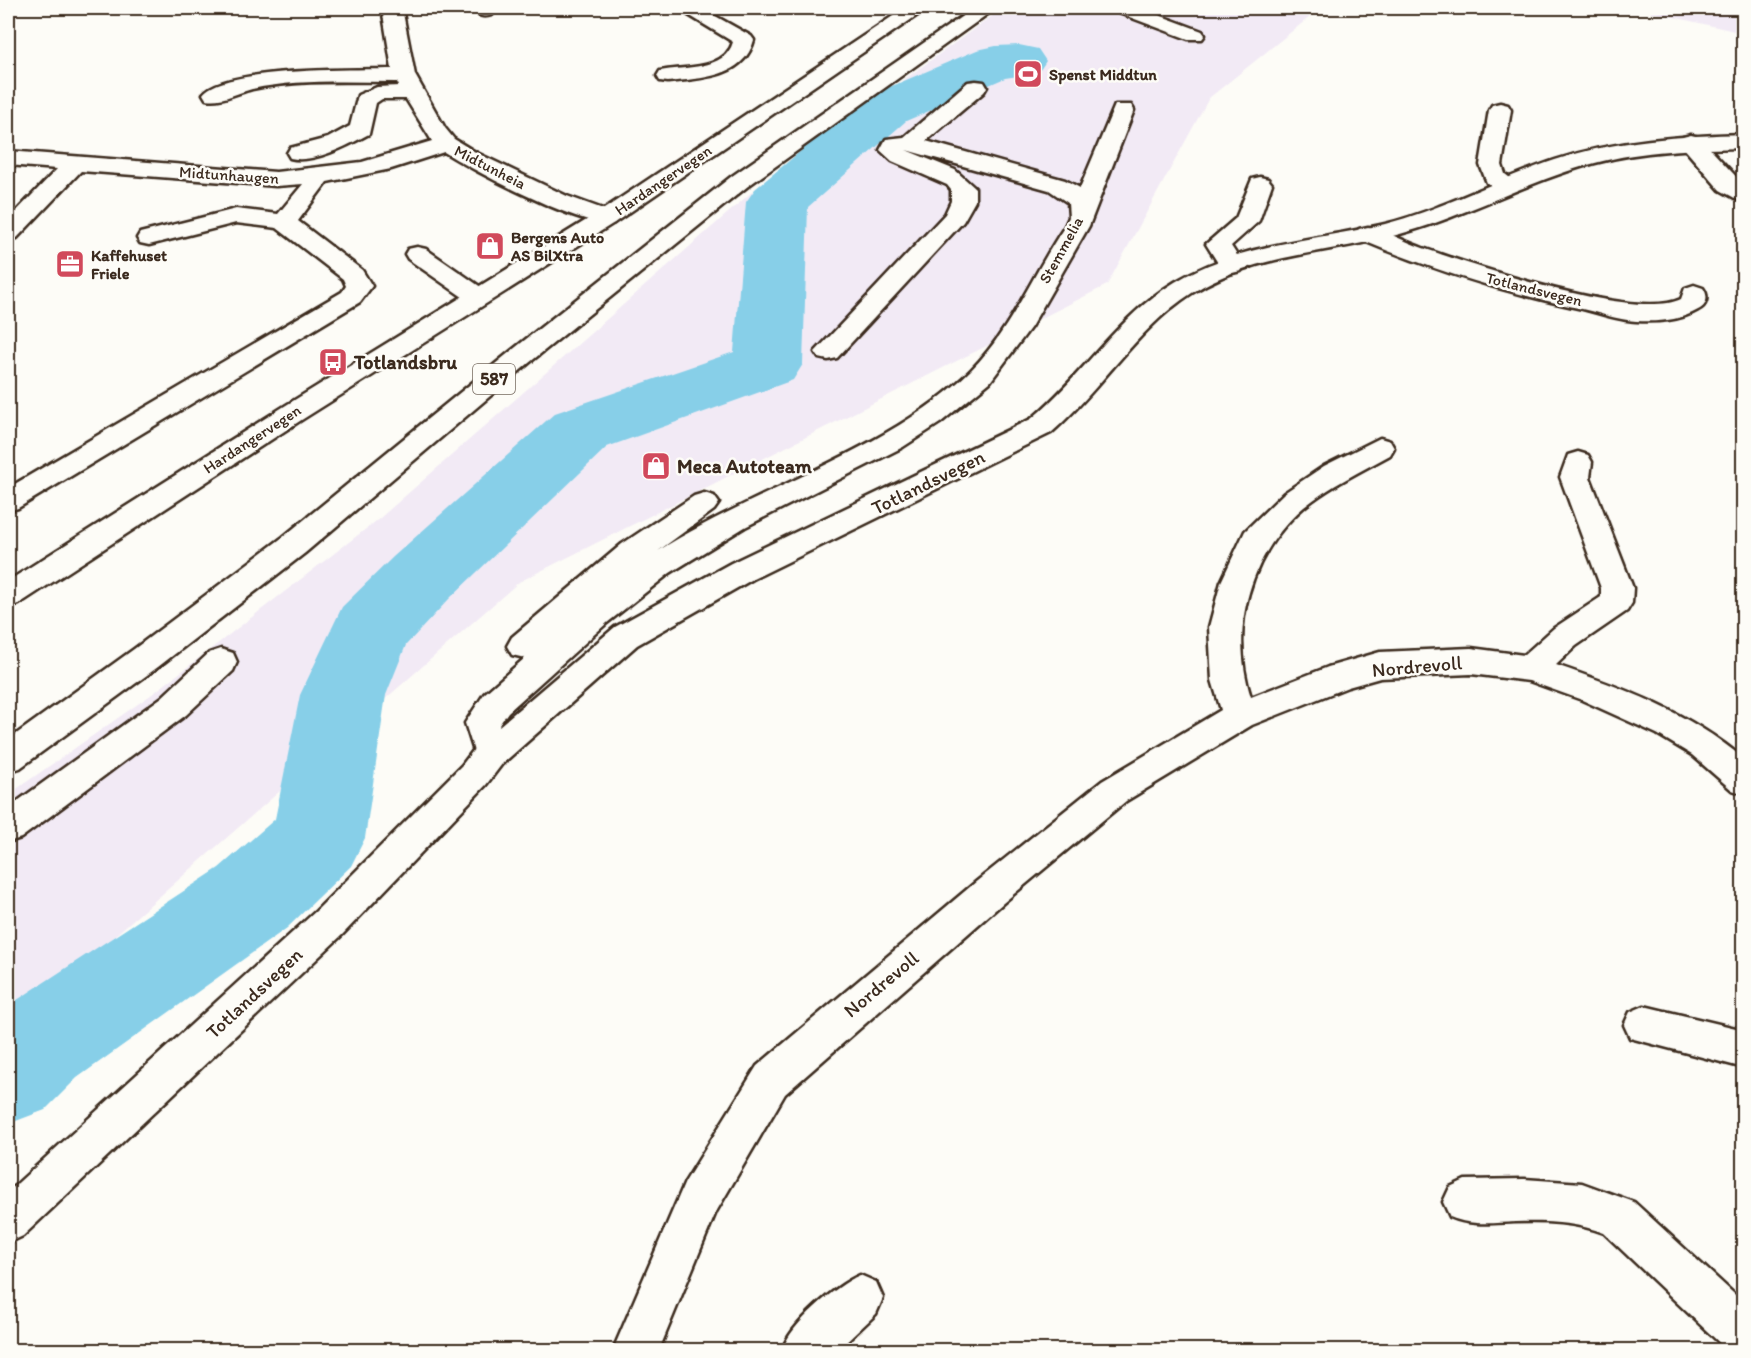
<svg xmlns="http://www.w3.org/2000/svg" width="1751" height="1358" viewBox="0 0 1751 1358" font-family="Itim,sans-serif">
<rect width="100%" height="100%" fill="#fdfcf7"/>
<filter id="ink" filterUnits="userSpaceOnUse"><feTurbulence type="fractalNoise" baseFrequency=".0167" numOctaves="2"/><feDisplacementMap in="SourceGraphic" scale="12" xChannelSelector="R" yChannelSelector="G"/><feConvolveMatrix kernelMatrix="1 2 1 2 8 2 1 2 1" color-interpolation-filters="sRGB"/></filter>
<g filter="url(#ink)">
<!-- built -->
<g fill="#f2eaf5">
<polygon points="1003,8 1321,8 1209,98 1107,285 519,582 8,1029 8,795 155,692 380,518 769,177"/>
<polygon points="1634,8 1743,8 1743,33"/>
</g>
<g fill="none" stroke-linecap="round" stroke-linejoin="round">
<!-- river -->
<polygon fill="#87cfe8" fill-rule="evenodd" points="1019,45 1038,49 1046,61 1038,73 1005,78 906,121 808,207 803,364 793,380 607,447 449,599 406,645 386,695 365,838 351,866 287,928 77,1078 45,1110 8,1124 8,1006 219,868 275,819 300,695 342,607 393,557 555,413 734,352 746,202 755,189 866,97 977,50 996,46"/>
<!-- minor casing -->
<g stroke="#3b2a1e" stroke-width="5">
<g id="minor">
<path d="M382,8h20l13,67 30,53 9,11 23,14 90,43 47,17 4,5 -4,5c-28,7 -142,-53 -170,-71l-53,17 -64,13 -29,39 64,49 10,16 -12,16 -342,206 -10,3v-23l334,-196 4,-6 -3,-7 -66,-51 -41,-5 -87,22 -9,-2 -3,-5 3,-5 96,-24 42,5 25,-30 -27,2 -195,-15 -64,67 -9,2v-20l49,-51 -49,-4v-14l268,21 86,-10 70,-21 -26,-42h-24l-6,4 -7,31c-20,11 -56,30 -79,24l-3,-5 3,-5 38,-10 22,-12 8,-31 19,-8 22,-1 -2,-4c-48,0 -98,-3 -145,7 -15,4 -31,13 -46,10l-3,-5c19,-27 155,-24 189,-25z"/>
<path d="M472,8h21l2,3 -3,4c-9,3 -14,1 -20,-7z"/>
<path d="M677,8h24l50,28 3,4c-10,38 -53,38 -86,42l-8,-1 -3,-5 3,-5c24,-5 65,0 73,-29z"/>
<polygon points="1113,8 1140,8 1202,31 1205,35 1202,39 1188,39 1116,12"/>
<path d="M976,81l8,1 3,5 -3,5 -58,49 139,39 15,8 35,-83h16l3,5 -45,116 -58,101 -41,55 -50,41 -37,24 -158,80 -75,46 -63,50 -99,89 -9,13 8,29 -5,10 -12,4 -12,-4 -13,-41 19,-29 41,-36 -13,-3 -5,-9 5,-9 110,-93 72,-48 10,-3 10,3 5,7 -5,7 -56,41c95,-61 235,-102 313,-181 40,-40 62,-97 94,-144l4,-9 -1,-14 -19,-13 -143,-40 49,20 20,18v13l-12,21 -126,136 -9,2 -9,-2 -4,-6 130,-138 6,-13v-11l-4,-5 -55,-24 -12,-11 6,-11 18,-2 64,-55z"/>
<polygon points="1500,103 1508,105 1511,110 1502,165 1505,174 1519,185 1515,190 1507,192 1487,183 1480,165 1489,110 1492,105"/>
<polygon points="1691,135 1699,137 1744,185 1744,203 1720,190 1683,147 1680,142 1683,137"/>
<polygon points="1260,177 1268,179 1272,184 1259,221 1231,246 1244,266 1241,271 1232,273 1223,271 1206,244 1236,218 1252,179"/>
<path d="M1368,227c19,4 37,15 55,21 51,18 213,73 258,51l4,-11 9,-3 9,3c6,8 4,18 -5,22 -19,11 -40,12 -62,11 -19,-1 -39,-9 -58,-13 -75,-16 -148,-39 -219,-69l-3,-5 3,-5z"/>
<polygon points="417,247 426,249 488,292 492,297 488,302 479,305 470,302 408,259 405,254 408,249"/>
<path d="M1380,438l10,3 4,7 -4,7c-29,16 -60,31 -86,52 -55,47 -75,122 -53,190l77,-30 52,-15 91,-4 53,7 30,-27 47,-31v-9l-41,-111 8,-22 10,-3 10,3 4,7 -2,15 43,111 -1,15 -5,8 -51,35 -20,19c67,23 133,47 188,94v35l-12,-4 -40,-35 -35,-21 -75,-34 -53,-19 -58,-7 -91,4 -32,9 -96,38 -126,76 -123,102 -218,191 -69,118 -57,138h-46l72,-168 72,-116 220,-185 125,-100 119,-71 -9,-30 -3,-53 12,-45 24,-51 39,-38 40,-27z"/>
<polygon points="221,649 233,653 237,662 233,671 186,715 21,838 8,842 8,808 162,697 209,653"/>
<polygon points="1644,1006 1744,1030 1744,1068 1630,1038 1624,1025 1630,1012"/>
<path d="M1524,1179l58,4 52,19 110,101v47h-17l-123,-117c-28,-11 -59,-12 -89,-11 -23,1 -44,4 -65,-5l-7,-15 7,-15 15,-7z"/>
<path d="M860,1275l16,7 7,16 -7,16 -38,36h-56c9,-26 53,-64 78,-75z"/>
</g>
</g>
<!-- major casing -->
<g stroke="#3b2a1e" stroke-width="5">
<g id="major">
<polygon points="905,8 928,8 614,223 303,419 19,604 8,607 8,581 283,407 598,213"/>
<polygon points="974,8 996,8 748,186 529,363 305,553 158,667 20,768 8,772 8,740 134,649 283,537 511,351 732,176"/>
<path d="M1744,134v14c-50,1 -101,2 -149,15 -67,18 -128,53 -195,71 -69,20 -146,19 -208,59 -56,36 -91,97 -141,140l-298,146 -116,66 -135,119 -16,21 -144,150 -319,301 -15,7v-51l308,-281 146,-146 16,-21 137,-117 116,-64 300,-144c51,-42 87,-103 144,-137 64,-39 139,-41 210,-58 59,-15 113,-45 170,-64 61,-20 125,-24 189,-26z"/>
</g>
</g>
<!-- minor -->
<use href="#minor" fill="#fdfcf7" fill-rule="evenodd"/>
<!-- major -->
<use href="#major" fill="#fdfcf7" fill-rule="evenodd"/>
</g>
</g>
<!-- icons -->
<defs>
<g id="stadium-square" transform="scale(1.5)"><rect x="-9" y="-9" width="18" height="18" rx="4" fill="#d1495b" stroke="#fdfcf7"/><path d="M0-5a6.5 5 0 1 0 0 10a6.5 5 0 1 0 0-10ZM-3.5-1.8h7v3.6h-7Z" fill="#fff"/></g>
<g id="shop-square" transform="scale(1.5)"><rect x="-9" y="-9" width="18" height="18" rx="4" fill="#d1495b" stroke="#fdfcf7"/><path d="M-5-2.5h2.3a2.7 3.5 0 0 1 5.4 0H5L5.5 6h-11ZM-1.5-2.5h3a1.5 2.3 0 0 0-3 0Z" fill="#fff"/></g>
<g id="office-square" transform="scale(1.5)"><rect x="-9" y="-9" width="18" height="18" rx="4" fill="#d1495b" stroke="#fdfcf7"/><path d="M-6-3h4V-5.5h4V-3h4V5H-6ZM-1-4.5V-3h2v-1.5ZM-6 0V1H6V0Z" fill="#fff"/></g>
<g id="bus-square" transform="scale(1.5)"><rect x="-9" y="-9" width="18" height="18" rx="4" fill="#d1495b" stroke="#fdfcf7"/><path d="M-5-6H5V4H4V6H2V4H-2V6H-4V4H-5ZM-3.5-4V0h7V-4ZM-3.5 1.2v1.5H-2V1.2ZM2 1.2v1.5H3.5V1.2Z" fill="#fff"/></g>
</defs>
<g fill-rule="evenodd">
<use href="#stadium-square" x="1028" y="74"/>
<use href="#shop-square" x="490" y="246"/>
<use href="#office-square" x="70" y="264"/>
<use href="#bus-square" x="333" y="362"/>
<use href="#shop-square" x="656" y="466"/>
</g>
<g text-anchor="middle" dominant-baseline="central" stroke-width="5" stroke-linejoin="round" paint-order="stroke">
<!-- far-poi labels -->
<g font-size="16" font-weight="bold" fill="#3b2a1e" stroke="#fdfcf7" text-anchor="start">
<text x="1049" y="74">Spenst Middtun</text>
<text x="511" y="237">Bergens Auto<tspan x="511" dy="18">AS BilXtra</tspan></text>
<text x="91" y="255">Kaffehuset<tspan x="91" dy="18">Friele</tspan></text>
</g>
<!-- far-street labels -->
<g font-size="16" fill="#3b2a1e" stroke="#fdfcf7">
<text transform="translate(490 167) rotate(27)">Midtunheia</text>
<text transform="translate(229 175) rotate(4)">Midtunhaugen</text>
<text transform="translate(663 180) rotate(-34)">Hardangervegen</text>
<text transform="translate(1061 250) rotate(-61)">Stemmelia</text>
<text transform="translate(1534 289) rotate(14)">Totlandsvegen</text>
<text transform="translate(252 439) rotate(-33)">Hardangervegen</text>
</g>
<!-- shield labels -->
<rect fill="#fdfcf7" stroke="#75695f" stroke-width="1.5" x="473" y="364" width="42" height="30" rx="4.5"/>
<g font-size="18" font-weight="bold" fill="#3b2a1e">
<text x="494" y="379">587</text>
</g>
<!-- poi labels -->
<g font-size="20" font-weight="bold" fill="#3b2a1e" stroke="#fdfcf7" text-anchor="start">
<text x="354" y="362">Totlandsbru</text>
<text x="677" y="466">Meca Autoteam</text>
</g>
<!-- street labels -->
<g font-size="20" fill="#3b2a1e" stroke="#fdfcf7">
<text transform="translate(928 482) rotate(-26)">Totlandsvegen</text>
<text transform="translate(1417 666) rotate(-5)">Nordrevoll</text>
<text transform="translate(881 984) rotate(-40)">Nordrevoll</text>
<text transform="translate(254 993) rotate(-43)">Totlandsvegen</text>
</g>
</g>
<!-- margin -->
<rect width="1751" height="1358" fill="none" stroke="#fdfcf7" stroke-width="30"/>
<rect x="15" y="15" width="1721" height="1328" fill="none" stroke="#3b2a1e" stroke-width="2" filter="url(#ink)"/>
</svg>
